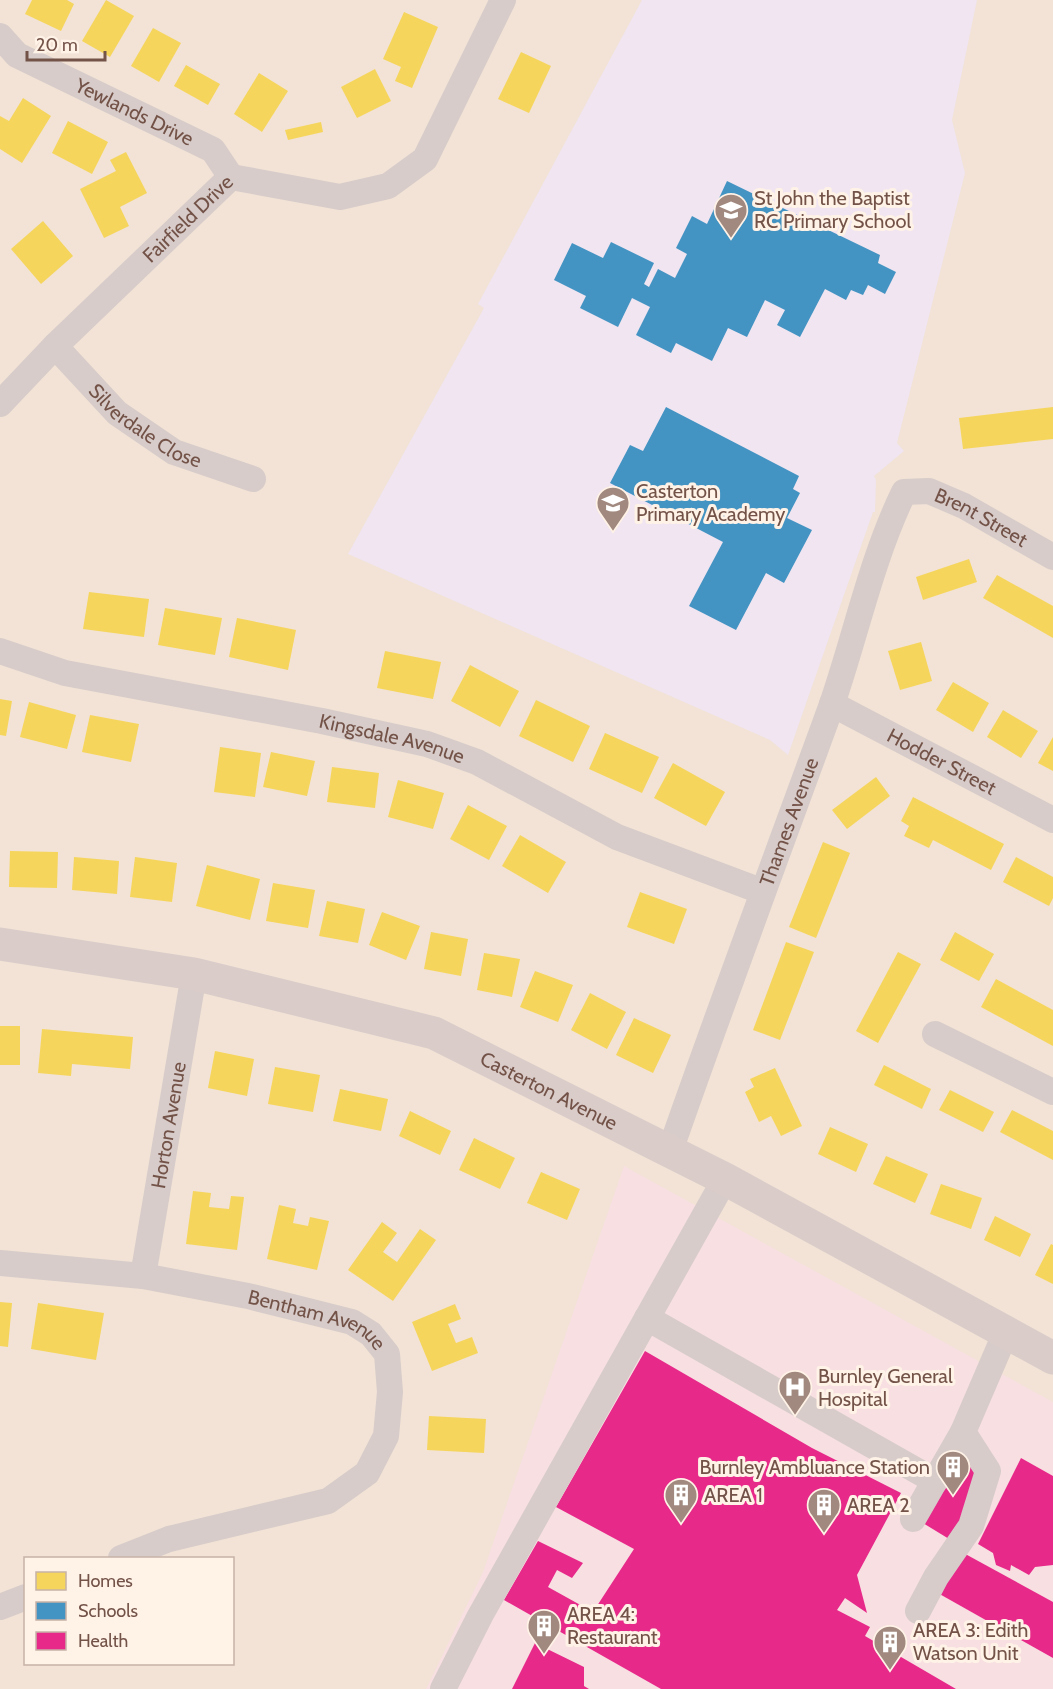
<svg xmlns="http://www.w3.org/2000/svg" width="1053" height="1689" viewBox="0 0 1053 1689" font-family="Cabin,sans-serif">
<rect width="100%" height="100%" fill="#f6eee6"/>
<!-- residential -->
<path fill="#f2e3d6" fill-rule="evenodd" d="M0,0h1053v1689h-1053zM26,1558h206v106h-206z"/>
<!-- education -->
<polygon fill="#f0e5f0" points="642,0 977,0 952,120 965,173 897,443 904,451 874,476 876,480 875,512 873,512 788,755 770,740 348,554 484,308 478,304"/>
<!-- medical -->
<polygon fill="#f8dfe1" points="624,1166 1053,1402 1053,1689 426,1689 483,1572"/>
<!-- homes -->
<g fill="#f6d55c">
<polygon points="32,0 67,0 74,4 61,31 25,14"/>
<polygon points="106,0 134,16 110,57 82,41"/>
<polygon points="404,12 438,27 412,88 395,81 401,67 383,59"/>
<polygon points="153,28 181,43 159,82 131,66"/>
<polygon points="521,52 551,66 529,113 498,99"/>
<polygon points="186,65 220,84 208,105 174,86"/>
<polygon points="375,69 391,101 357,118 341,87"/>
<polygon points="259,73 288,91 262,132 234,114"/>
<polygon points="23,98 51,116 22,163 0,149 0,116 9,121"/>
<polygon points="68,121 108,142 92,174 52,153"/>
<polygon points="321,122 323,132 288,140 285,130"/>
<polygon points="126,152 147,193 120,207 129,226 104,238 80,189 116,171 110,160"/>
<polygon points="43,221 73,256 41,284 11,249"/>
<polygon points="1053,407 1053,439 963,449 959,418"/>
<polygon points="969,559 977,582 923,600 916,577"/>
<polygon points="997,575 1053,606 1053,638 983,598"/>
<polygon points="89,592 149,599 144,637 83,629"/>
<polygon points="165,608 222,618 215,655 158,645"/>
<polygon points="237,618 296,630 288,670 229,657"/>
<polygon points="921,642 932,681 900,690 888,651"/>
<polygon points="385,651 441,662 433,699 377,688"/>
<polygon points="470,665 519,691 500,727 451,701"/>
<polygon points="953,682 989,703 973,732 936,710"/>
<polygon points="0,699 12,701 6,736 0,735"/>
<polygon points="536,700 590,726 573,762 519,736"/>
<polygon points="29,702 76,715 67,749 20,737"/>
<polygon points="1003,710 1038,731 1021,758 987,737"/>
<polygon points="90,715 139,724 131,762 82,752"/>
<polygon points="605,733 659,757 642,793 589,769"/>
<polygon points="1053,737 1053,771 1038,763"/>
<polygon points="220,747 261,753 255,797 214,792"/>
<polygon points="271,752 315,761 307,796 263,787"/>
<polygon points="673,763 725,792 706,826 654,798"/>
<polygon points="332,767 379,773 375,808 327,802"/>
<polygon points="876,777 890,796 847,829 832,810"/>
<polygon points="398,780 444,793 433,829 388,817"/>
<polygon points="913,797 1004,844 991,870 933,840 929,848 904,836 909,826 901,821"/>
<polygon points="468,805 507,826 489,860 450,839"/>
<polygon points="520,835 566,862 548,893 502,866"/>
<polygon points="823,842 850,853 816,938 789,927"/>
<polygon points="10,851 58,852 57,888 9,887"/>
<polygon points="74,857 119,861 117,894 72,890"/>
<polygon points="135,857 177,863 172,902 130,897"/>
<polygon points="1016,857 1053,877 1053,898 1049,906 1003,882"/>
<polygon points="207,865 260,879 250,920 196,906"/>
<polygon points="273,883 315,890 308,928 266,921"/>
<polygon points="640,892 687,909 674,944 627,927"/>
<polygon points="327,901 365,909 358,943 319,936"/>
<polygon points="382,912 420,926 406,960 369,945"/>
<polygon points="431,932 468,939 461,976 424,969"/>
<polygon points="955,932 994,954 979,981 940,960"/>
<polygon points="786,942 814,952 780,1040 753,1030"/>
<polygon points="898,952 921,964 878,1043 856,1031"/>
<polygon points="484,953 520,959 512,997 477,990"/>
<polygon points="535,971 573,985 558,1022 520,1007"/>
<polygon points="996,979 1053,1010 1053,1046 981,1007"/>
<polygon points="590,993 626,1012 607,1049 571,1030"/>
<polygon points="634,1018 671,1035 653,1073 616,1055"/>
<rect x="0" y="1026" width="20" height="39"/>
<polygon points="42,1029 133,1037 130,1069 72,1064 71,1076 38,1073"/>
<polygon points="215,1051 254,1059 247,1096 208,1088"/>
<polygon points="884,1065 931,1089 922,1109 874,1085"/>
<polygon points="275,1067 320,1075 313,1112 268,1104"/>
<polygon points="775,1068 802,1126 781,1136 771,1116 759,1122 745,1092 754,1087 750,1079"/>
<polygon points="340,1089 388,1099 381,1131 333,1121"/>
<polygon points="950,1090 994,1112 983,1132 939,1110"/>
<polygon points="1012,1110 1053,1131 1053,1160 1000,1132"/>
<polygon points="410,1111 451,1131 440,1155 399,1136"/>
<polygon points="830,1127 868,1144 856,1172 818,1154"/>
<polygon points="474,1138 515,1158 500,1189 459,1170"/>
<polygon points="886,1156 928,1174 915,1203 873,1184"/>
<polygon points="541,1172 580,1189 567,1220 527,1203"/>
<polygon points="941,1184 982,1198 971,1229 930,1214"/>
<polygon points="193,1191 211,1193 209,1207 229,1209 231,1196 244,1197 237,1250 186,1244"/>
<polygon points="279,1205 296,1209 293,1223 308,1226 310,1217 329,1221 317,1270 267,1259"/>
<polygon points="995,1216 1031,1234 1020,1257 984,1240"/>
<polygon points="382,1222 397,1233 383,1252 397,1262 420,1229 436,1240 393,1301 348,1270"/>
<polygon points="1051,1244 1053,1245 1053,1284 1035,1275"/>
<polygon points="0,1302 12,1303 8,1347 0,1346"/>
<polygon points="38,1303 104,1313 96,1360 31,1349"/>
<polygon points="455,1304 461,1319 448,1324 456,1343 472,1337 478,1353 432,1371 412,1322"/>
<polygon points="429,1416 486,1419 484,1453 427,1450"/>
</g>
<!-- schools -->
<g fill="#4393c3">
<polygon points="727,181 880,255 878,263 896,272 885,294 868,285 863,295 851,290 846,300 825,289 800,337 777,325 785,310 765,300 747,337 728,328 712,361 676,343 671,353 636,335 650,307 632,298 618,327 580,308 586,296 554,280 572,243 603,258 611,242 654,263 644,284 649,287 658,269 675,278 687,254 676,248 692,216 707,224"/>
<polygon points="666,407 799,476 793,489 800,493 787,518 812,530 784,583 766,573 736,630 689,606 723,542 610,483 630,445 643,451"/>
</g>
<!-- health -->
<g fill="#e7298a">
<polygon points="645,1351 812,1448 901,1493 857,1575 867,1613 845,1598 837,1610 870,1627 865,1636 956,1689 661,1689 504,1600 538,1541 583,1563 572,1578 557,1570 548,1587 593,1612 634,1549 556,1507"/>
<polygon points="960,1448 984,1472 954,1542 918,1520"/>
<polygon points="1021,1458 1053,1476 1053,1565 1035,1567 1029,1575 1011,1565 1010,1571 996,1565 993,1553 978,1544"/>
<polygon points="958,1550 1053,1602 1053,1658 936,1592"/>
<polygon points="535,1643 584,1667 584,1686 589,1689 512,1689"/>
</g>
<g fill="none" stroke-linecap="round" stroke-linejoin="round">
<!-- street -->
<g stroke="#d7ccc9" stroke-width="26">
<path id="s1" d="M0,36l17,19 196,95 18,27"/>
<polyline points="231,177 340,197 388,186 425,159 503,0"/>
<path id="s2" d="M55,346l62,67 57,39 79,27"/>
<path id="s3" d="M0,404l55,-58 176,-169"/>
<path id="s4" d="M0,651l65,22 257,48 105,23 50,18 140,75 144,54"/>
<path id="s5" d="M832,704l221,116"/>
<polyline points="935,1034 1053,1092"/>
<path id="s6" d="M670,1151c52,-149 107,-296 161,-444 25,-72 40,-147 73,-215l25,-1 35,15 89,51"/>
<path id="s7" d="M0,1263l143,13 105,20 104,26 19,12 16,20 3,38 -4,44 -19,37 -39,28 -159,38 -48,19"/>
<path id="s8" d="M143,1276l51,-302"/>
<polyline points="647,1318 935,1481"/>
<polyline points="913,1519 963,1432"/>
<polyline points="0,1607 26,1597"/>
<polyline points="918,1611 936,1577 971,1526 988,1471 963,1432 1006,1332"/>
<polyline points="443,1689 480,1616 725,1179"/>
</g>
<!-- highway -->
<path stroke="#daccc9" stroke-width="33" id="s9" d="M0,944l194,30 240,59 291,146 328,179"/>
</g>
<!-- icons -->
<defs>
<g id="school-pin" transform="scale(1.725)"><path d="M0 17L-7.5 6A9.5 9.5 0 1 1 7.5 6Z" fill="#a1897f" stroke="#fff2e7"/><path d="M0-5L7-2L0 1L-7-2ZM-4 1L0 2.5L4 1V4Q0 6-4 4Z" fill="#fff"/></g>
<g id="hospital-pin" transform="scale(1.725)"><path d="M0 17L-7.5 6A9.5 9.5 0 1 1 7.5 6Z" fill="#a1897f" stroke="#fff2e7"/><path d="M-5-5h3v3.5h4V-5h3V5h-3V1.5h-4V5h-3Z" fill="#fff"/></g>
<g id="building-pin" transform="scale(1.725)"><path d="M0 17L-7.5 6A9.5 9.5 0 1 1 7.5 6Z" fill="#a1897f" stroke="#fff2e7"/><path d="M-4-6H4V6H1V3H-1V6H-4ZM-2.5-4.3h1.7v1.8h-1.7ZM.8-4.3h1.7v1.8H.8ZM-2.5-1h1.7V.8h-1.7ZM.8-1h1.7V.8H.8Z" fill="#fff"/></g>
</defs>
<g fill-rule="evenodd">
<use href="#school-pin" x="731" y="210"/>
<use href="#school-pin" x="613" y="503"/>
<use href="#hospital-pin" x="795" y="1387"/>
<use href="#building-pin" x="953" y="1467"/>
<use href="#building-pin" x="681" y="1495"/>
<use href="#building-pin" x="824" y="1505"/>
<use href="#building-pin" x="544" y="1626"/>
<use href="#building-pin" x="890" y="1642"/>
</g>
<g text-anchor="middle" dominant-baseline="central" stroke-width="6" stroke-linejoin="round" paint-order="stroke">
<!-- street labels -->
<g font-size="20" fill="#735248" stroke="#fff2e7">
<text stroke="none"><textPath href="#s1" startOffset="156">Yewlands Drive</textPath></text>
<text stroke="none"><textPath href="#s3" startOffset="264">Fairfield Drive</textPath></text>
<text stroke="none"><textPath href="#s2" startOffset="122">Silverdale Close</textPath></text>
<text stroke="none"><textPath href="#s6" startOffset="783">Brent Street</textPath></text>
<text stroke="none"><textPath href="#s4" startOffset="402">Kingsdale Avenue</textPath></text>
<text stroke="none"><textPath href="#s5" startOffset="124">Hodder Street</textPath></text>
<text stroke="none"><textPath href="#s6" startOffset="350">Thames Avenue</textPath></text>
<text stroke="none"><textPath href="#s9" startOffset="572">Casterton Avenue</textPath></text>
<text stroke="none"><textPath href="#s8" startOffset="153">Horton Avenue</textPath></text>
<text stroke="none"><textPath href="#s7" startOffset="324">Bentham Avenue</textPath></text>
</g>
<!-- poi labels -->
<g font-size="20" fill="#735248" stroke="#fff2e7" text-anchor="start">
<text x="754" y="198">St John the Baptist<tspan x="754" dy="23">RC Primary School</tspan></text>
<text x="636" y="491">Casterton<tspan x="636" dy="23">Primary Academy</tspan></text>
<text x="818" y="1376">Burnley General<tspan x="818" dy="23">Hospital</tspan></text>
<text x="930" y="1467" text-anchor="end">Burnley Ambluance Station</text>
<text x="704" y="1495">AREA 1</text>
<text x="847" y="1505">AREA 2</text>
<text x="567" y="1614">AREA 4:<tspan x="567" dy="23">Restaurant</tspan></text>
<text x="913" y="1630">AREA 3: Edith<tspan x="913" dy="23">Watson Unit</tspan></text>
</g>
</g>
<!-- legend -->
<rect x="24" y="1557" width="210" height="108" fill="#fff2e7" stroke="#c7b2a7" stroke-width="1.5"/>
<rect x="36" y="1572" width="30" height="18" fill="#f6d55c" stroke="#c7b2a7" stroke-width="1.5"/>
<text x="78" y="1587" font-size="18" fill="#735248">Homes</text>
<rect x="36" y="1602" width="30" height="18" fill="#4393c3" stroke="#c7b2a7" stroke-width="1.5"/>
<text x="78" y="1617" font-size="18" fill="#735248">Schools</text>
<rect x="36" y="1632" width="30" height="18" fill="#e7298a" stroke="#c7b2a7" stroke-width="1.5"/>
<text x="78" y="1647" font-size="18" fill="#735248">Health</text>
<!-- scale -->
<path d="M27 51v9h78v-9" fill="none" stroke="#735248" stroke-width="3"/>
<text x="36" y="51" font-size="18" fill="#735248" stroke="#fff2e7" stroke-width="4.5" paint-order="stroke">20 m</text>
</svg>
